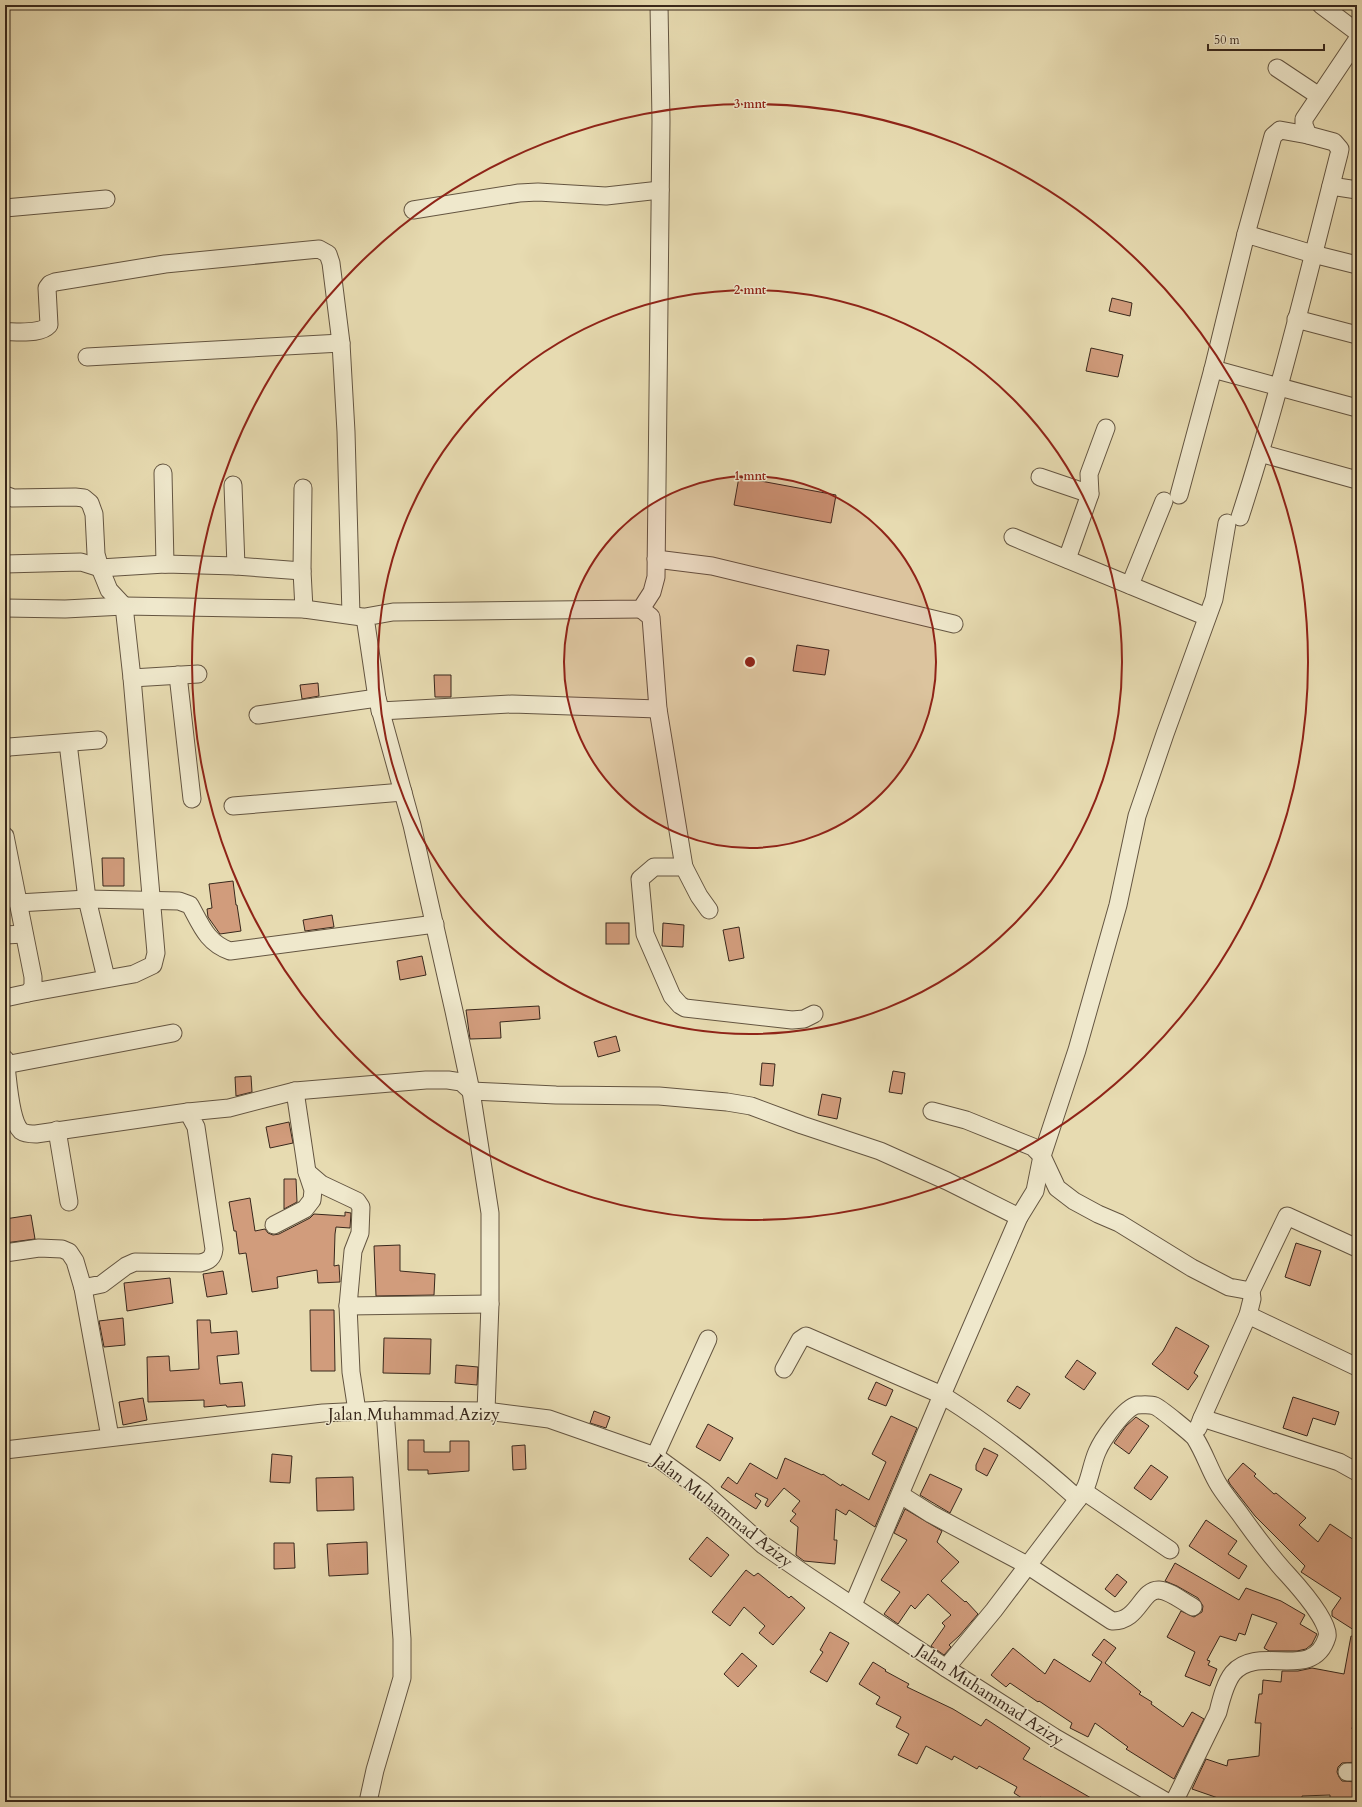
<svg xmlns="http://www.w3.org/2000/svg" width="1362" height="1807" viewBox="0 0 1362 1807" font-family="Cardo,serif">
<rect width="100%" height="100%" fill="#e7dbb1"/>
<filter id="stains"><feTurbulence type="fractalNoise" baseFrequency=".005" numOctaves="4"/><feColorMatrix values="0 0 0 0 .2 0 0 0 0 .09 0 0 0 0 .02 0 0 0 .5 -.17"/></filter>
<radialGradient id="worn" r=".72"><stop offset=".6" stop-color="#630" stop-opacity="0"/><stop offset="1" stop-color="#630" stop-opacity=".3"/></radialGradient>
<!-- building -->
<g fill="#d19c7c" stroke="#39281c">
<polygon points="1112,298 1132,303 1130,316 1109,311"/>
<polygon points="1091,348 1123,355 1118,377 1086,371"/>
<polygon points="739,477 836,495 831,523 734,505"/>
<polygon points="797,645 829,650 825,675 793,671"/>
<polygon points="434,675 451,675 451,697 435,697"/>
<polygon points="318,683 319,696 302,699 300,685"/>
<polygon points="102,858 124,858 124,886 103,886"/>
<polygon points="233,881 236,905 237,905 241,931 220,934 208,917 207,909 212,908 209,884"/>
<polygon points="332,915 334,927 305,931 303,920"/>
<rect x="606" y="923" width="23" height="21"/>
<polygon points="663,923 684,925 683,947 662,946"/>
<polygon points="739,927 744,958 729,961 723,930"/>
<polygon points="422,956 426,975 400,980 397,961"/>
<polygon points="539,1006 540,1019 500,1022 501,1038 470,1039 466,1010"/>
<polygon points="616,1036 620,1051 598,1057 594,1042"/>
<polygon points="762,1063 775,1064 773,1086 760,1085"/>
<polygon points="893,1071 905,1073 902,1094 889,1092"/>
<polygon points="251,1076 252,1092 236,1096 235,1077"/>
<polygon points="822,1094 841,1098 837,1119 818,1115"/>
<polygon points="289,1122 293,1143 270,1148 266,1127"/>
<polygon points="284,1179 296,1179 297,1202 284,1209"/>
<polygon points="250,1198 255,1231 265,1229 268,1233 273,1235 279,1234 310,1218 314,1214 345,1216 345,1212 351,1213 350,1228 336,1227 335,1234 334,1266 339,1265 340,1282 318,1283 317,1270 277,1277 278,1288 252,1292 246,1253 239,1254 236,1231 234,1231 229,1202"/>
<polygon points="31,1215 35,1239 5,1243 5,1219"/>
<polygon points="1296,1243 1321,1251 1310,1286 1285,1277"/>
<polygon points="400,1245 400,1271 435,1274 434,1295 376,1296 374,1246"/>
<polygon points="223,1271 227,1294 207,1297 203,1274"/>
<polygon points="170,1278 173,1303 127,1311 124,1283"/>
<polygon points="310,1310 334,1310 335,1371 311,1371"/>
<polygon points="123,1318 125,1345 104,1347 99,1321"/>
<polygon points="197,1320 210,1320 211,1333 237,1331 239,1354 217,1356 220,1384 242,1382 245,1406 227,1407 226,1405 204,1407 204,1400 148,1402 147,1357 169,1356 170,1371 199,1369"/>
<polygon points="1176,1327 1209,1346 1194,1373 1198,1376 1188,1390 1152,1364 1163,1351"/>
<polygon points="384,1338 431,1339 430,1374 383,1373"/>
<polygon points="1077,1360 1096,1373 1084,1390 1065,1377"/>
<polygon points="456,1365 478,1367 477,1385 455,1383"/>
<polygon points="876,1382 893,1390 886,1406 868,1399"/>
<polygon points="1017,1386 1030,1394 1020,1409 1007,1401"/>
<polygon points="1293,1397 1339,1412 1335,1425 1313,1418 1307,1436 1283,1428"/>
<polygon points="143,1398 147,1420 123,1425 119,1402"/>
<polygon points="594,1411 610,1417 606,1428 590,1423"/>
<polygon points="891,1416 917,1428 875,1527 849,1510 846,1515 836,1509 834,1540 837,1540 835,1564 804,1561 796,1555 798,1527 790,1521 796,1514 792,1511 800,1501 784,1488 768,1507 765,1505 768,1499 756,1493 755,1496 761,1501 756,1509 721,1487 728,1477 737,1484 750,1463 777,1479 785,1458 822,1475 823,1474 841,1486 842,1484 869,1500 886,1462 872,1454"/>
<polygon points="1136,1417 1149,1426 1129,1454 1114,1443 1126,1426"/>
<polygon points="708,1424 733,1438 720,1461 696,1447"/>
<polygon points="408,1440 424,1440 424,1452 450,1452 450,1441 469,1441 469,1471 428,1474 428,1470 408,1470"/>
<polygon points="525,1445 526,1469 513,1470 512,1446"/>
<polygon points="984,1448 998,1455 987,1476 976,1470 976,1465"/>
<polygon points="272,1454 292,1456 290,1483 270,1482"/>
<polygon points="1243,1463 1256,1474 1254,1476 1274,1494 1276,1493 1306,1518 1299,1525 1318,1542 1330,1524 1357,1542 1357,1632 1332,1616 1332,1611 1341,1598 1301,1572 1305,1566 1255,1516 1230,1484 1228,1480"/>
<polygon points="1151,1465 1168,1477 1151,1500 1134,1488"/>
<polygon points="930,1474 962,1489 950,1513 920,1495"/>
<polygon points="353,1477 354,1510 317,1511 316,1478"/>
<polygon points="905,1509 942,1531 937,1542 959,1562 941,1581 965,1602 966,1601 978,1614 959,1636 949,1645 951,1647 944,1655 931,1646 945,1626 942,1623 951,1615 928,1594 915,1609 911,1605 898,1624 884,1614 900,1592 881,1580 907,1540 894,1533"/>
<polygon points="1206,1520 1237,1541 1228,1554 1247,1566 1239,1579 1189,1546"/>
<polygon points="707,1537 729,1555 711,1577 689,1559"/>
<polygon points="367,1542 368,1574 329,1576 327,1544"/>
<polygon points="274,1543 294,1543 295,1568 274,1569"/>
<polygon points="1175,1563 1239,1600 1246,1588 1281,1601 1305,1615 1300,1624 1317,1634 1312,1644 1306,1649 1297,1651 1269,1651 1264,1648 1277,1623 1252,1614 1245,1635 1239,1633 1236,1641 1220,1636 1207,1660 1210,1661 1208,1665 1217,1669 1210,1686 1185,1676 1195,1652 1167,1637 1181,1611 1194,1617 1202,1612 1203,1606 1198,1598 1177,1586 1165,1581"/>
<polygon points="746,1570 754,1576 758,1573 789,1598 791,1596 805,1608 773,1645 759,1633 765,1626 744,1607 730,1626 712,1612"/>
<polygon points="1117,1574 1127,1582 1115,1597 1105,1589"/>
<polygon points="830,1632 849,1643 827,1682 810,1672 823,1652 820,1650"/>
<polygon points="1351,1636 1357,1637 1357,1705 1352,1729 1357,1728 1357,1762 1342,1763 1338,1767 1337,1772 1339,1777 1342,1781 1357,1782 1357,1802 1330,1802 1330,1795 1302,1796 1302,1802 1217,1802 1218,1798 1192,1789 1206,1759 1227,1766 1228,1760 1259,1756 1261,1723 1255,1723 1259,1694 1262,1694 1263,1680 1281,1682 1282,1671 1298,1671 1312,1668 1344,1674"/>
<polygon points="1104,1639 1116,1648 1105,1663 1141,1692 1139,1694 1152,1702 1151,1704 1183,1727 1192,1712 1204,1719 1174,1779 1126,1749 1128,1747 1095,1723 1088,1737 1070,1728 1072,1723 1039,1701 1038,1702 1010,1683 1006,1687 991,1675 1013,1648 1045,1674 1054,1659 1090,1682 1102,1662 1092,1655"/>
<polygon points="742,1653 757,1666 738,1687 724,1674"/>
<polygon points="873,1662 886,1670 885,1671 909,1684 907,1687 953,1709 981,1726 986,1719 1030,1748 1023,1759 1098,1802 1049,1802 1040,1797 1036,1802 1028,1802 1014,1793 1017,1787 979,1766 977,1769 954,1756 952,1760 926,1746 917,1764 898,1755 909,1734 896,1727 901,1717 876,1704 880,1697 859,1684"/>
</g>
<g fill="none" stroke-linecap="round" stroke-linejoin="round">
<!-- street casing -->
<g stroke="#645541" stroke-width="19">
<g id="street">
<polyline points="1321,5 1357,32"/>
<polyline points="1277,68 1319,96"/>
<polyline points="1331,186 1357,190"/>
<polyline points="5,208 106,199"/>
<polyline points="413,210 519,193 538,192 606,196 660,190"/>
<polyline points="1246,234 1273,136 1280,130 1308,135"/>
<polyline points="1296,319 1357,335"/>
<path d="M5,332c13,-1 35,3 44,-7l-2,-37 3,-4 5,-2 110,-18 154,-15 9,5 3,9 10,80 5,89 5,183"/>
<polyline points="87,357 341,343"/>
<polyline points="1213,369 1246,234 1313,254 1357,265"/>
<polyline points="1260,453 1357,480"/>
<polyline points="163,473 165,564"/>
<polyline points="1040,477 1090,494"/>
<polyline points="233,485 236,566"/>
<polyline points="303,488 302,571 304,609"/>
<polyline points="5,495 13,498 75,497 84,498 90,503 94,514 96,554 100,568 109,590 124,606 132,678 156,953 153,965 134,974 28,993"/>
<polyline points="1179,495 1213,369 1357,408"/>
<path d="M1240,517c39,-120 68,-242 99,-363l1,-5 -6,-7 -26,-7 -4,-10v-6l53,-79"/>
<polyline points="1013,537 1207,617"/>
<polyline points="656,559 712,566 954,624"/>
<polyline points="1067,559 1090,494 1089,474 1106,428"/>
<polyline points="5,564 81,562 100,568 165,564 236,566 302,571"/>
<polyline points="1130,585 1164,501"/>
<polyline points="5,608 65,609 124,606 304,609 362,617"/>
<polyline points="641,609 651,617 658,709 684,867"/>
<polyline points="178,675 192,799"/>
<polyline points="132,678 198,674"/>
<polyline points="380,711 512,704 658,709"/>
<polyline points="258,715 377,698"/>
<polyline points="68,743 87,899 106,978"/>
<polyline points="5,749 9,747 98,740"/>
<polyline points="233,806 403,792"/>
<polyline points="5,836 33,977 33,987 28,993 5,998"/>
<path d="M18,903l69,-4 92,2 11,4c11,20 17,38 40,46l205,-27"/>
<polyline points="709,910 699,896 684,867 654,867 640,879 645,934 672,996 680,1005 685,1008 792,1020 804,1019 814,1014"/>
<polyline points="5,935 24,934"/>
<path d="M5,1059c3,16 4,61 16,72 4,3 10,3 15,3l152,-22"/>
<polyline points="5,1065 173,1033"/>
<polyline points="932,1111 966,1120 1033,1147 1042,1156 1057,1188 1074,1201 1098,1214 1119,1223 1192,1268 1229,1287 1251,1291"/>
<polyline points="57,1130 69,1202"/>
<polyline points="307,1172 321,1184 357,1201 361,1207 360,1233 353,1251 348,1306 351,1372 357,1411"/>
<polyline points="274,1225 305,1209 312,1200 313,1190 307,1172 295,1091"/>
<polyline points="5,1253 39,1248 62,1249 69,1252 75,1261 83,1288 110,1437"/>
<path d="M83,1288l19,-4 24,-18 9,-4 65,1c9,-2 13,-5 14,-14l-18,-122 -8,-15 41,-4 66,-17 131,-11h22l13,2 10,9 85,4 103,1 68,6 24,4 51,19 78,26 67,30 72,36"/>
<polyline points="348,1306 490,1304"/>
<polyline points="1248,1315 1357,1367"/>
<polyline points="784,1369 800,1340 806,1336 942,1395 1019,1217 1035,1191 1042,1156 1077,1050 1118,905 1137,816 1165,734 1214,599 1227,523"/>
<polyline points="486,1411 490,1304 490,1213 471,1091 454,1011 412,825 377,698 365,617 393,612 641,609 652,592 656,577 661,121 659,5"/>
<polyline points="1202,1418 1248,1315 1252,1299 1251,1291 1287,1216 1357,1248"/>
<polyline points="1198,1428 1202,1418 1339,1462 1357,1472"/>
<polyline points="5,1450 323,1413 385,1410 486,1411 549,1419 655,1456 703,1491 763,1545 805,1574 946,1668 1054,1737 1167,1802"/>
<polyline points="655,1456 708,1339"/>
<polyline points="1085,1492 1170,1550"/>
<path d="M901,1495l30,19 96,51 85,56c27,1 29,-32 47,-31 12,1 24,12 34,17"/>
<path d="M853,1605l89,-210c48,30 94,66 136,104 12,-13 12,-31 19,-47 5,-12 27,-44 40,-47 6,0 13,-1 18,1 5,2 37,28 40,32 9,14 14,30 22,44 6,11 15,21 23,32 15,21 30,42 48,61 10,11 43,48 39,62 -14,46 -68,6 -94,36 -8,10 -12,27 -15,39l-44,90"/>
<polyline points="946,1668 994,1610 1078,1499"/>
<polyline points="1347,1772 1357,1772"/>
<polyline points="368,1802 375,1770 402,1678 402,1639 385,1410"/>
</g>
</g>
<!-- street -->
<use href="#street" stroke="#efe8cc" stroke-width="17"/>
</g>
<!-- distance rings -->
<circle cx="750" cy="662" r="186" fill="#8f2418" fill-opacity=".12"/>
<g fill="none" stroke="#8f2418" stroke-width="2">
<circle cx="750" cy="662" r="186"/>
<circle cx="750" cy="662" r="372"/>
<circle cx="750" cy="662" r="558"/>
</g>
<g text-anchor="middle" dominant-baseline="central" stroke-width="3" stroke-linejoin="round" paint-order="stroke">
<!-- street labels -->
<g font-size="17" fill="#39281c" stroke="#efe8cc">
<text x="414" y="1414">Jalan Muhammad Azizy</text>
<text transform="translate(723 1511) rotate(38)">Jalan Muhammad Azizy</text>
<text transform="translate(990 1695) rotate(33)">Jalan Muhammad Azizy</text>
</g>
</g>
<circle cx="750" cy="662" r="6" fill="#8f2418" stroke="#efe8cc" stroke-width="2"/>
<g font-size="12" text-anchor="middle" font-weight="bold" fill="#8f2418" stroke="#efe8cc" stroke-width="3" stroke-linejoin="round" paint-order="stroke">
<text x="750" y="108">3 mnt</text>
<text x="750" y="294">2 mnt</text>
<text x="750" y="480">1 mnt</text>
</g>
<!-- margin -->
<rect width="1362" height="1807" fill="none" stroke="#e7dbb1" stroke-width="20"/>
<rect x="6" y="6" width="1350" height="1795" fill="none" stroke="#39281c" stroke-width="2"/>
<rect x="10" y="10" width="1342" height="1787" fill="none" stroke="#39281c"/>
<!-- scale -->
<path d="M1208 44v6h116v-6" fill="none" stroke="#39281c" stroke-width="2"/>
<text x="1214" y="44" font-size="12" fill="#39281c" stroke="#efe8cc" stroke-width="3" paint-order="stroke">50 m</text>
<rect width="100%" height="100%" filter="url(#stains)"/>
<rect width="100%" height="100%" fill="url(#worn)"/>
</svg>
